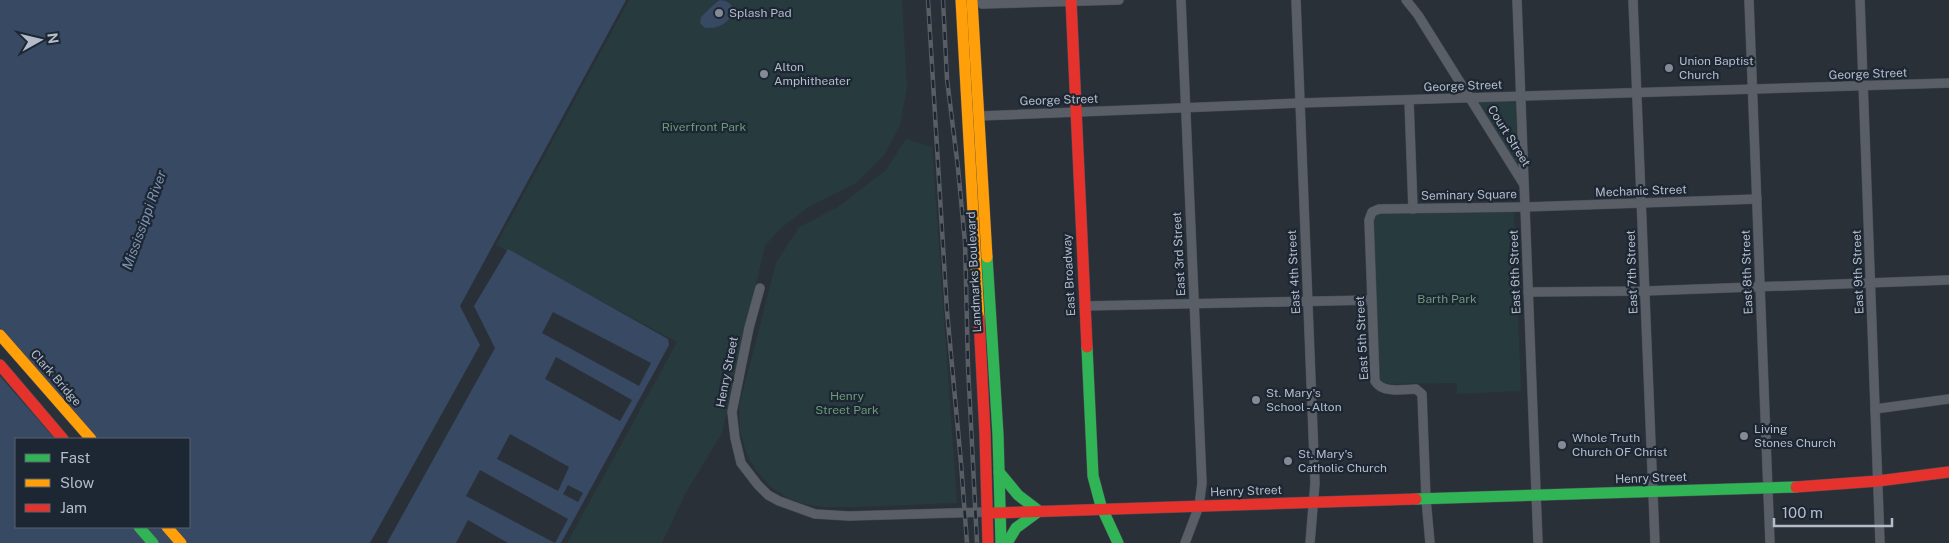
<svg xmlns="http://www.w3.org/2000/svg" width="1949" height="543" viewBox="0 0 1949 543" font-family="'Public Sans',sans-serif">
<rect width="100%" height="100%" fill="#2a3038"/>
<!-- green -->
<g fill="#273a3e">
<polygon points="629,0 902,0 907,88 900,125 885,154 856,183 810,206 781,228 765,246 722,433 685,494 662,543 567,543 677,342 496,245"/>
<polygon points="1518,100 1523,179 1476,101"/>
<polygon points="906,139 932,147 957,503 856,507 824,507 804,504 788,498 770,486 758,473 747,455 740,431 739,406 776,263 799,227 838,207 886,170"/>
<polygon points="1514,211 1521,391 1457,394 1457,383 1385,384 1381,382 1378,377 1373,221 1375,216 1380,213"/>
</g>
<!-- water -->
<g fill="#384963" fill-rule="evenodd">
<path d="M0,0h626l-166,306 20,39 -110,198h-370zM16,439h173v88h-173z"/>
<path d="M720,0c23,2 12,30 -15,28l-5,-5 1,-6c5,-5 15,-15 19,-17z"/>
<polygon points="508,249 668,339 669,345 561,543 387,543 495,348 474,306"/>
</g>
<!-- pier -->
<g fill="#2a3038">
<polygon points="553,312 651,363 639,386 542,333"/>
<polygon points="0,328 95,439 55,439 0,376"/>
<polygon points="556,357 632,400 620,421 545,379"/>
<polygon points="510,434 569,467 558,491 497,459"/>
<polygon points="480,470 568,519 555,543 466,496"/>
<polygon points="568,485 583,493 578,502 563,494"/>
<polygon points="468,520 508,543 456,543"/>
</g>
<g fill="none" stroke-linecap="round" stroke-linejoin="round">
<!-- street casing -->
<g stroke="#484c53" stroke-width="10">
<g id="street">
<polyline points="981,0 982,4 1119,0"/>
<polyline points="1181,0 1202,483 1199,506 1185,543"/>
<polyline points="1296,0 1315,483 1310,543"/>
<polyline points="1406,0 1418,15 1523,183"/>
<polyline points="1517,0 1538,543"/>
<polyline points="1633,0 1655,543"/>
<polyline points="1749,0 1770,543"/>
<polyline points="1860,0 1880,543"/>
<polyline points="1409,100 1413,209"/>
<polyline points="979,116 1300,103 1949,83"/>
<polyline points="760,288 749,328 732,412 735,438 741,463 758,485 768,495 779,501 815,514 849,516 987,512"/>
<polyline points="1528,292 1645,291 1949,280"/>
<polyline points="1084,306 1372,300"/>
<polyline points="1875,409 1949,399"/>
<path d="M1430,543l-4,-44 -4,-105 -6,-5c-12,0 -34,5 -41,-8l-6,-161 3,-8 7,-3 146,-2 232,-8"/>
</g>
</g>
<!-- fast casing -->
<g stroke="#484c53" stroke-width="12">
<g id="fast">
<polyline points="987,257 998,435 1001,543"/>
<polyline points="1087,347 1093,476 1101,506 1118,543"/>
<polyline points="999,472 1018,495 1039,511 1016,528 1007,543"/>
<polyline points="1416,499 1796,487"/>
<polyline points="139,527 153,543"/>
</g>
</g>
<!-- slow casing -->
<g stroke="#484c53" stroke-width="12">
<g id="slow">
<polyline points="961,0 979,318"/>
<polyline points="972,0 987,257"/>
<polyline points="0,335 91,439"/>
<polyline points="167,527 181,543"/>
</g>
</g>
<!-- jam casing -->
<g stroke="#484c53" stroke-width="12">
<g id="jam">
<polyline points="1071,0 1087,347"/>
<polyline points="979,318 985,434 988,543"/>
<polyline points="0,365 63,439"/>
<polyline points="1796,487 1878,481 1949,472"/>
<polyline points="994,513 1416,499"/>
</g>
</g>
<!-- street -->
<use href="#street" stroke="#5a5e66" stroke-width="9"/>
<!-- fast -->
<use href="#fast" stroke="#30b455" stroke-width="11"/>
<!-- slow -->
<use href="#slow" stroke="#ff9f0a" stroke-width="11"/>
<!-- jam -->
<use href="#jam" stroke="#e5322d" stroke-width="11"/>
<!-- rail casing -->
<g stroke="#595d64" stroke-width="4.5">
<g id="rail">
<polyline points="928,0 947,311 961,463 967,543"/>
<polyline points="943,0 947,79 958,168 965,243 968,366 977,543"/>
</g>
</g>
<!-- rail -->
<use href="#rail" stroke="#1d2633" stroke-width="2.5" stroke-dasharray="8" stroke-linecap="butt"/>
</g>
<!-- markers -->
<g fill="#848b96" stroke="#1d2633" stroke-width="2">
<circle cx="719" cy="13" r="5"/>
<circle cx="1669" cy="68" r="5"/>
<circle cx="764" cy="74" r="5"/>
<circle cx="1256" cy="400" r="5"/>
<circle cx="1744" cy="436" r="5"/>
<circle cx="1562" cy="445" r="5"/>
<circle cx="1288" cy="461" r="5"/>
</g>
<g text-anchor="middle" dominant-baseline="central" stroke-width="4.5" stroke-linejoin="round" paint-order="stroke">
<!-- poi labels -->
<g font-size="12" fill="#b4bcc9" stroke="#1d2633" text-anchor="start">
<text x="729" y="13">Splash Pad</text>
<text x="1679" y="61">Union Baptist<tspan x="1679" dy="14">Church</tspan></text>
<text x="774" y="67">Alton<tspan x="774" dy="14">Amphitheater</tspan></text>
<text x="1266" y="393">St. Mary's<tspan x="1266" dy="14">School - Alton</tspan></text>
<text x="1754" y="429">Living<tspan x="1754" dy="14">Stones Church</tspan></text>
<text x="1572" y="438">Whole Truth<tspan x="1572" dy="14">Church OF Christ</tspan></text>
<text x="1298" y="454">St. Mary's<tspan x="1298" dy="14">Catholic Church</tspan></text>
</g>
<!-- street labels -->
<g font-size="12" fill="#b4bcc9" stroke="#1d2633">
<text transform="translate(1868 74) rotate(-2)">George Street</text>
<text transform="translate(1463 86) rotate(-2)">George Street</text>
<text transform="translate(1059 100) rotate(-2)">George Street</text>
<text transform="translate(1509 136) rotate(58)">Court Street</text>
<text transform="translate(1641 191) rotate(-2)">Mechanic Street</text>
<text transform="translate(1469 195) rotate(-1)">Seminary Square</text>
<text transform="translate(1179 254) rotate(-93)">East 3rd Street</text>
<text transform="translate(974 272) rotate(-93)">Landmarks Boulevard</text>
<text transform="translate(1294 272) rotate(-93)">East 4th Street</text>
<text transform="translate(1515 272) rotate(-92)">East 6th Street</text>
<text transform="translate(1632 272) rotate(-92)">East 7th Street</text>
<text transform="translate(1747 272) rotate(-92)">East 8th Street</text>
<text transform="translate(1858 272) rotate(-92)">East 9th Street</text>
<text transform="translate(1069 275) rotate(-93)">East Broadway</text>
<text transform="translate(1362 338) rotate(-93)">East 5th Street</text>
<text transform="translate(727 372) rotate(-79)">Henry Street</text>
<text transform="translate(56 378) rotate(49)">Clark Bridge</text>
<text transform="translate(1651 478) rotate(-2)">Henry Street</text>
<text transform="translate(1246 491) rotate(-2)">Henry Street</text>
</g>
<!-- park labels -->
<g font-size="12" fill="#6b9a76" stroke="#1d2633">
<text x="704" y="127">Riverfront Park</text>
<text x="1447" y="299">Barth Park</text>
<text x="847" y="396">Henry<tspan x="847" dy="14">Street Park</tspan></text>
</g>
<!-- water labels -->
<g font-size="14" font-style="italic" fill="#7c92b1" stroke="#1d2633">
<text transform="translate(144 220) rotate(-70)">Mississippi River</text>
</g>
</g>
<!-- legend -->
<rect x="15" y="438" width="175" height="90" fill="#1d2633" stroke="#59626f"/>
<rect x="25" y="454" width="25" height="8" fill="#30b455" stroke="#59626f"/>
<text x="60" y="463" font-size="15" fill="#b4bcc9">Fast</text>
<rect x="25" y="479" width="25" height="8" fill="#ff9f0a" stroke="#59626f"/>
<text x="60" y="488" font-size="15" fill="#b4bcc9">Slow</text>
<rect x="25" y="504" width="25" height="8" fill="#e5322d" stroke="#59626f"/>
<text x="60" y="513" font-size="15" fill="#b4bcc9">Jam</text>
<!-- north arrow -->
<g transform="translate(40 40) rotate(82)" stroke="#1d2633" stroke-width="4" paint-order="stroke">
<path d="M0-4L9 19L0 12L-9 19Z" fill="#b4bcc9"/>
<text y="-8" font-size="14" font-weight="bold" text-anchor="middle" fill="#b4bcc9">N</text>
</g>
<!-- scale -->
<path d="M1774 518v8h118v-8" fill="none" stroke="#b4bcc9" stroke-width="2.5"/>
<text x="1782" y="518" font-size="15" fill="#b4bcc9" stroke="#1d2633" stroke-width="4" paint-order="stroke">100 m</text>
</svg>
